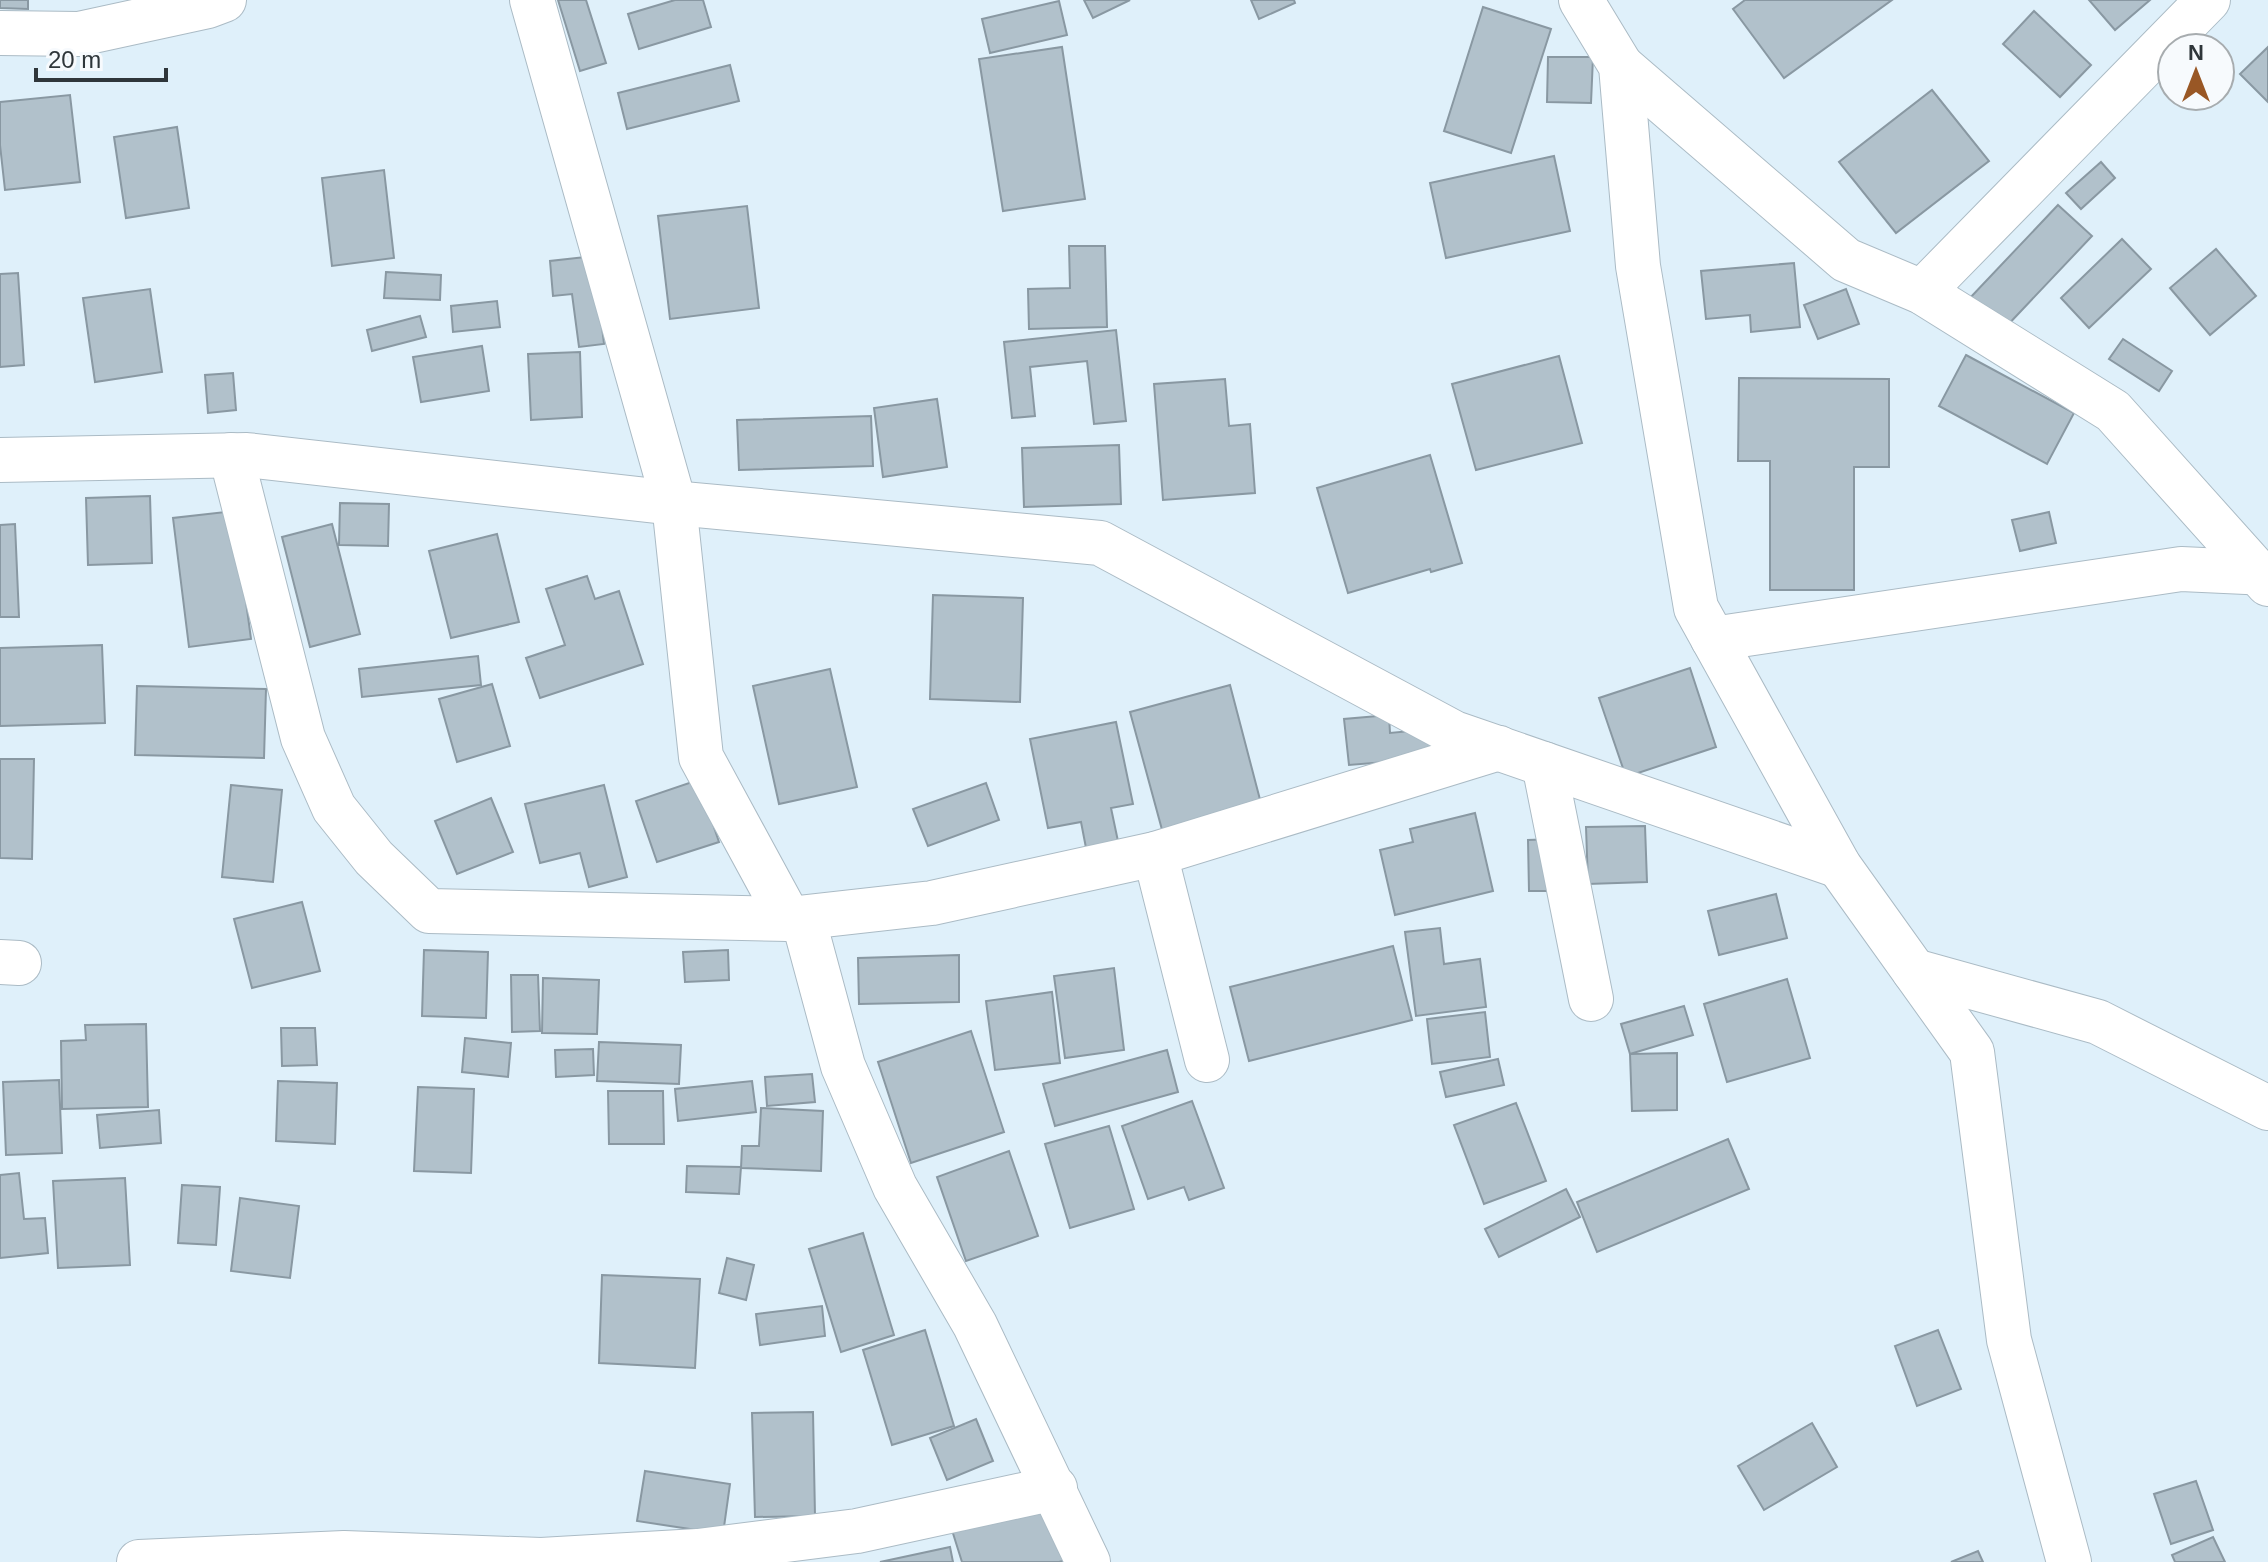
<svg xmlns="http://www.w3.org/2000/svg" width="2268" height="1562" viewBox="0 0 2268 1562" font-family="Helvetica,sans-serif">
<rect width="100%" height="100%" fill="#dff0fa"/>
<!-- building -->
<g fill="#b1c1cb" stroke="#8998a2" stroke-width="2">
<polygon points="0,0 28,0 28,9 0,8"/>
<polygon points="558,0 586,0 606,63 580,71"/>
<polygon points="675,0 703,0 711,27 639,49 628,14"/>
<polygon points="1084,0 1130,0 1093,18"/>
<polygon points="1251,0 1294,0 1295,3 1259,19"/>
<polygon points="1745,0 1892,0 1784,78 1733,9"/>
<polygon points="2089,0 2150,0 2115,30"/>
<polygon points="1059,1 1067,35 990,53 982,19"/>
<polygon points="1483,7 1551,29 1511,153 1444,131"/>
<polygon points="2034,11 2091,65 2060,97 2003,44"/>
<polygon points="1062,47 1085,199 1003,211 979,59"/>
<polygon points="2268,47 2268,102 2240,74"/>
<polygon points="1548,57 1593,57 1591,103 1547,102"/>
<polygon points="730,65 739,101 627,129 618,93"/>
<polygon points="1932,90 1989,161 1896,233 1839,162"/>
<polygon points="70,95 80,182 5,190 0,145 0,102"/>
<polygon points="177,127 189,208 126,218 114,137"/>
<polygon points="1554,156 1570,231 1446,258 1430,183"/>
<polygon points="2101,162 2115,178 2081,209 2066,193"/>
<polygon points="384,170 394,258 332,266 322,178"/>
<polygon points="2058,205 2092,236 2003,330 1969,299"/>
<polygon points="747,206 759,308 670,319 658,216"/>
<polygon points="2122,239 2151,269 2089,328 2061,298"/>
<polygon points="1069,246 1105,246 1107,327 1029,329 1028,289 1070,288"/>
<polygon points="2216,249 2256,296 2210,335 2170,288"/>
<polygon points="594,256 604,344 579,347 572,294 553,296 550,261"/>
<polygon points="1794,263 1800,327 1751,332 1750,315 1706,319 1701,271"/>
<polygon points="386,272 441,275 440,300 384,298"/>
<polygon points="18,273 24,365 0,367 0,274"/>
<polygon points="150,289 162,372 95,382 83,298"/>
<polygon points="1846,289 1859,324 1818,339 1804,305"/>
<polygon points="497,301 500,327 453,332 451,306"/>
<polygon points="420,316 426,337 372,351 367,330"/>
<polygon points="1116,330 1126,421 1094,424 1087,361 1030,367 1035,416 1012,418 1004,342"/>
<polygon points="2123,339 2172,371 2159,391 2109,359"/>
<polygon points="482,346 489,391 421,402 413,357"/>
<polygon points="580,352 582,417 531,420 528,354"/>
<polygon points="1966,355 2074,413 2047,464 1939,406"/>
<polygon points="1559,356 1582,443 1476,470 1452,384"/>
<polygon points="233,373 236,410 208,413 205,375"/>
<polygon points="1739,378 1889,379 1889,467 1854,467 1854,590 1770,590 1770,461 1738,461"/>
<polygon points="1225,379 1229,426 1250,424 1255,493 1163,500 1154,384"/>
<polygon points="937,399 947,467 883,477 874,408"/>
<polygon points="871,416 873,466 739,470 737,420"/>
<polygon points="1119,445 1121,504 1024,507 1022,448"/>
<polygon points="1430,455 1462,563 1431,572 1430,569 1348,593 1317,488"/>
<polygon points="150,496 152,563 88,565 86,498"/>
<polygon points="340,503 389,504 388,546 339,545"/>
<polygon points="234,511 251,639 189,647 173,518"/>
<polygon points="2049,512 2056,543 2020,551 2012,520"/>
<polygon points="15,524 19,617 0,617 0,525"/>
<polygon points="332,524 360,634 310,647 282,537"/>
<polygon points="497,534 519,622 451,638 429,551"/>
<polygon points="587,576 595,599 619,591 643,664 540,698 526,658 565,645 546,589"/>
<polygon points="933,595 1023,598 1020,702 930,699"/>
<polygon points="102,645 105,723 0,726 0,648"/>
<polygon points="478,656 481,685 362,697 359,669"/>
<polygon points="1690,668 1716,747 1626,777 1599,698"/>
<polygon points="830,669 857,787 779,804 753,686"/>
<polygon points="492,684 510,746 457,762 439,699"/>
<polygon points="1230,685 1263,811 1164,837 1130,712"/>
<polygon points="137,686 266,689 264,758 135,755"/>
<polygon points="1389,715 1390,733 1431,729 1434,758 1349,765 1344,719"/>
<polygon points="1116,722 1133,804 1111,808 1119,846 1087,853 1081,822 1048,828 1030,739"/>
<polygon points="0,759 34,759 32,859 0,858"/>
<polygon points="698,780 719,842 657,862 636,801"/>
<polygon points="986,783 999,820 928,846 913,809"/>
<polygon points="231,785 282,790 273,882 222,877"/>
<polygon points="604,785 627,877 589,887 580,853 540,863 525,804"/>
<polygon points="491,798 513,852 457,874 435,821"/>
<polygon points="1475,813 1493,891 1395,915 1380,850 1413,842 1410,829"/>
<polygon points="1645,826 1647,882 1588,884 1586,827"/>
<polygon points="1555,839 1557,891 1529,891 1528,840"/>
<polygon points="1776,894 1787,938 1719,955 1708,911"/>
<polygon points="302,902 320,971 252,988 234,919"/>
<polygon points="1440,928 1444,964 1480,959 1486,1007 1416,1016 1405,932"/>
<polygon points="1393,946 1412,1020 1249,1061 1230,987"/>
<polygon points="424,950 488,952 486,1018 422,1016"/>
<polygon points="728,950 729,980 685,982 683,952"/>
<polygon points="959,955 959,1002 859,1004 858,958"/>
<polygon points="1114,968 1124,1050 1065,1058 1054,976"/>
<polygon points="511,975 538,975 540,1031 512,1032"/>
<polygon points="543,978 599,980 597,1034 542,1033"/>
<polygon points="1787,979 1810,1058 1727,1082 1704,1004"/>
<polygon points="1052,992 1060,1063 995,1070 986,1001"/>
<polygon points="1684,1006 1693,1035 1630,1054 1621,1024"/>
<polygon points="1485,1012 1490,1057 1432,1064 1427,1019"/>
<polygon points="146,1024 148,1107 62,1109 61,1041 86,1040 85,1025"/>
<polygon points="281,1028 315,1028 317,1065 282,1066"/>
<polygon points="971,1031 1004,1132 911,1163 878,1062"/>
<polygon points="465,1038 511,1043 508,1077 462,1072"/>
<polygon points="599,1042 681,1045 679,1084 597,1081"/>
<polygon points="593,1049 594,1075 556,1077 555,1050"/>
<polygon points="1167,1050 1178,1092 1055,1126 1043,1084"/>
<polygon points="1677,1053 1677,1110 1632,1111 1630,1054"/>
<polygon points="1498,1059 1504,1085 1446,1097 1440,1072"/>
<polygon points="812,1074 815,1102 767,1106 765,1077"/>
<polygon points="59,1080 62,1153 6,1155 3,1082"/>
<polygon points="278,1081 337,1083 335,1144 276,1141"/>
<polygon points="752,1081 756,1112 678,1121 675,1089"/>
<polygon points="418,1087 474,1089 471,1173 414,1171"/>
<polygon points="608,1091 663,1091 664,1144 609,1144"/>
<polygon points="1192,1101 1224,1188 1189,1200 1184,1187 1148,1199 1122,1126"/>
<polygon points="1516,1103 1546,1181 1484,1204 1454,1125"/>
<polygon points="761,1108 823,1111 821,1171 741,1168 742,1146 759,1146"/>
<polygon points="159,1110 161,1143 100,1148 97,1115"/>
<polygon points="1109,1126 1134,1209 1070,1228 1045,1144"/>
<polygon points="1728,1139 1749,1189 1597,1252 1577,1202"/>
<polygon points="1009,1151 1038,1236 966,1261 937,1177"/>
<polygon points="687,1166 741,1167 739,1194 686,1192"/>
<polygon points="19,1173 24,1219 45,1218 48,1253 0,1258 0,1175"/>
<polygon points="125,1178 130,1265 58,1268 53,1181"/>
<polygon points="182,1185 220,1187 216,1245 178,1243"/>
<polygon points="1566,1189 1580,1217 1499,1257 1485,1229"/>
<polygon points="240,1198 299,1206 290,1278 231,1271"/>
<polygon points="863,1233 894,1335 841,1352 809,1249"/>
<polygon points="727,1258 754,1265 746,1300 719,1293"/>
<polygon points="602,1275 700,1279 695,1368 599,1363"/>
<polygon points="822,1306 825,1336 760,1345 756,1314"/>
<polygon points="925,1330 954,1426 892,1445 863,1350"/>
<polygon points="1938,1330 1961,1389 1917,1406 1895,1346"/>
<polygon points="813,1412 815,1516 755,1517 752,1413"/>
<polygon points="976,1419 993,1461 947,1480 930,1438"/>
<polygon points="1812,1423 1837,1467 1764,1510 1738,1466"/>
<polygon points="645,1471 730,1484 723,1534 637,1521"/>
<polygon points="2196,1481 2213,1530 2171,1544 2154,1494"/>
<polygon points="1048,1497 1067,1560 1059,1562 962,1562 951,1527"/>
<polygon points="2213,1537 2225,1562 2175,1562 2172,1555"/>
<polygon points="950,1547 953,1562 880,1562"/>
<polygon points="1978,1551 1983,1562 1951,1562"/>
</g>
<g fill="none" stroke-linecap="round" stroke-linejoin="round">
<!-- minor casing -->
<g stroke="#abbbc5" stroke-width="46">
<g id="minor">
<polyline points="532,0 674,503 701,757 789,919"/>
<polyline points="1581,0 1621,66 1638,266 1696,608 1839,866 1972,1052 2009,1340 2069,1562"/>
<polyline points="0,33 79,34 208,6 224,0"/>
<polyline points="1621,66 1846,260 1922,292 2113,411 2268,584"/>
<polyline points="1922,292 2208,0"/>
<polyline points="231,455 303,738 334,808 374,858 429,911 789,919 932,903 1155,854 1499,748"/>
<polyline points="0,460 247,455 674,503 1100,543 1454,733 1839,866"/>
<polyline points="1713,639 2181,569 2268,573"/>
<polyline points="1544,764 1591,999"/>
<polyline points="1155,854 1207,1060"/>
<polyline points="803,918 843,1066 895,1187 975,1325 1088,1562"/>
<polyline points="0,962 19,963"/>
<polyline points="1914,971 2098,1022 2268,1108"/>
<polyline points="139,1562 344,1553 541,1560 698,1551 857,1531 1055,1488"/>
</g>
</g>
<!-- minor -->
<use href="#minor" stroke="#fff" stroke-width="44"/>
</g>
<!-- north arrow -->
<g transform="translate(2196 72)"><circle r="38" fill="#f7fafd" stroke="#a7acaf" stroke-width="2"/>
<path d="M0-6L14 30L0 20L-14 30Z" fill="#995725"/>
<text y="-12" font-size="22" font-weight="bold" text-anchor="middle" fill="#2f363a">N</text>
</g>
<!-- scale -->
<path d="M36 68v12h130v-12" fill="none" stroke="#2f363a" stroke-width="4"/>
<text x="48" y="68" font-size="24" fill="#2f363a" stroke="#f7fafd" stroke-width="6" paint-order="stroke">20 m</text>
</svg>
